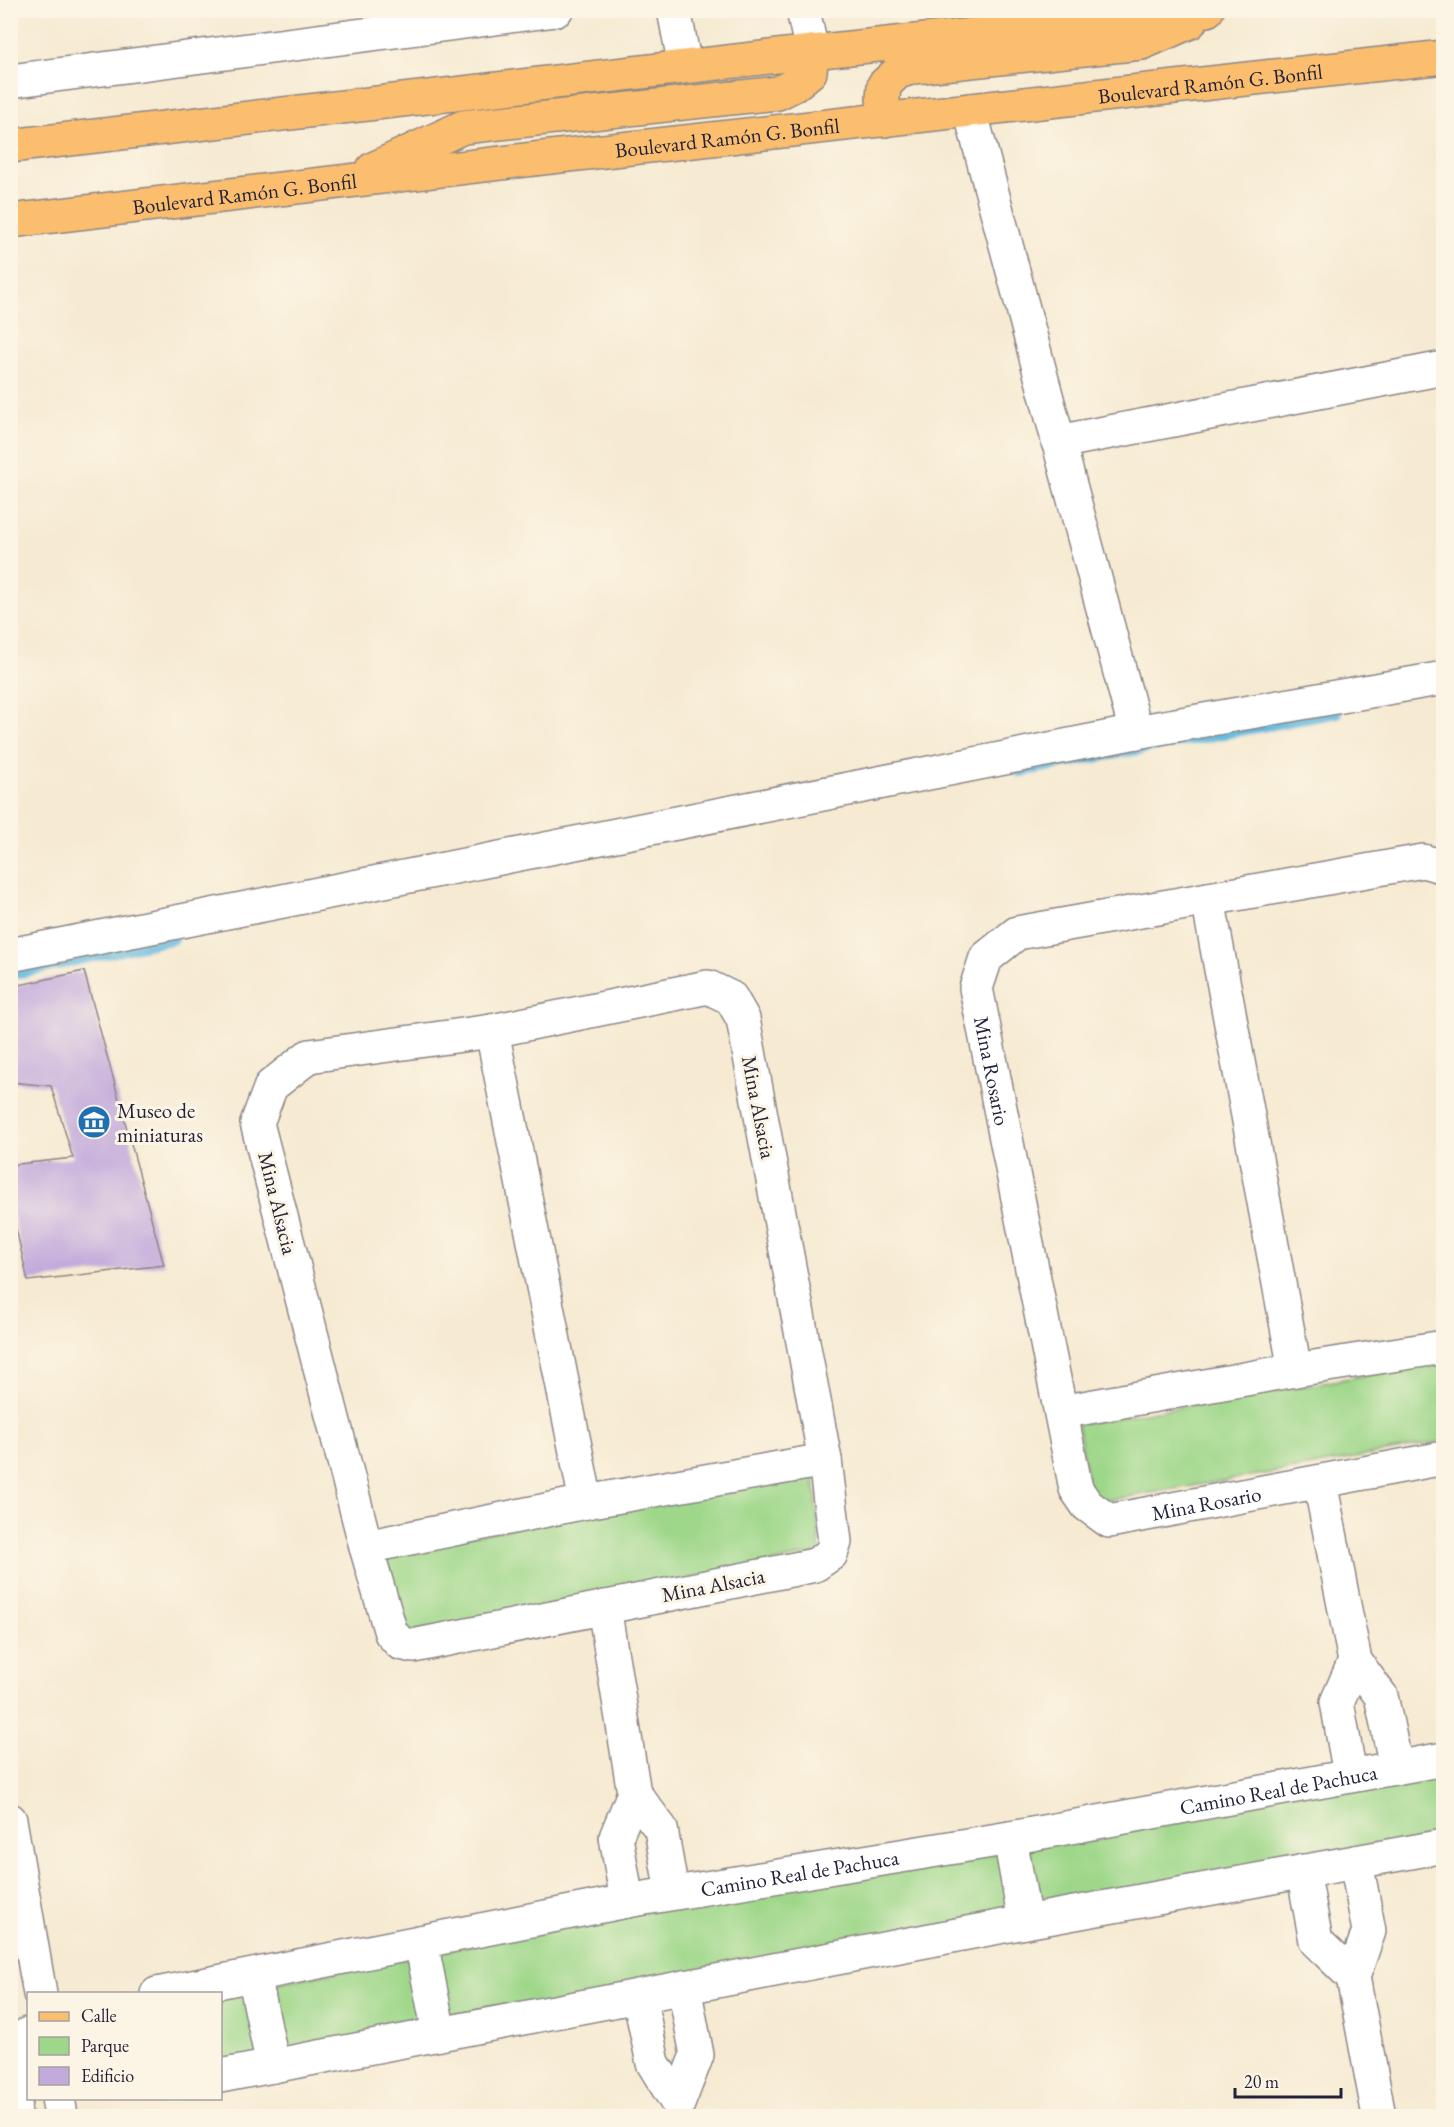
<svg xmlns="http://www.w3.org/2000/svg" width="1454" height="2127" viewBox="0 0 1454 2127" font-family="'EB Garamond',serif">
<rect width="100%" height="100%" fill="#fcf5e5"/>
<filter id="ink" filterUnits="userSpaceOnUse"><feTurbulence type="fractalNoise" baseFrequency=".0167" numOctaves="2"/><feDisplacementMap in="SourceGraphic" scale="12" xChannelSelector="R" yChannelSelector="G"/><feConvolveMatrix kernelMatrix="1 2 1 2 8 2 1 2 1" color-interpolation-filters="sRGB"/></filter>
<filter id="wash" filterUnits="userSpaceOnUse"><feTurbulence type="fractalNoise" baseFrequency=".008" numOctaves="4" result="noise"/><feDisplacementMap in="SourceGraphic" scale="24" xChannelSelector="R" yChannelSelector="G"/><feGaussianBlur stdDeviation="1.35" result="paint"/><feColorMatrix in="noise" values="0 0 0 0 0 0 0 0 0 0 0 0 0 0 0 0 0 1.4 0 .05"/><feComposite in="paint" operator="in"/></filter>
<g filter="url(#wash)">
<rect width="100%" height="100%" fill="#f6ead2"/>
<!-- green -->
<g fill="#9ed789" stroke="#607c62" stroke-width="1.5">
<polygon points="1443,1361 1443,1441 1318,1465 1091,1503 1078,1424 1301,1387"/>
<polygon points="814,1472 820,1553 407,1633 384,1552"/>
<polygon points="1443,1759 1443,1846 221,2076 220,1994"/>
</g>
<g fill="none" stroke-linecap="round" stroke-linejoin="round">
<!-- stream -->
<g stroke="#61b8de" stroke-width="10">
<polyline points="1019,772 1337,713"/>
<polyline points="10,975 174,939"/>
</g>
</g>
<g id="blocks">
<!-- building -->
<polygon fill="#c3aadc" points="84,971 164,1265 28,1281 10,1202 10,1165 73,1158 51,1086 10,1082 10,987"/>
</g>
</g>
<g filter="url(#ink)">
<use href="#blocks" fill-opacity="0" stroke="#8c8686" stroke-width="1.5"/>
<g fill="none" stroke-linecap="round" stroke-linejoin="round">
<!-- minor casing -->
<g stroke="#8c8686" stroke-width="36">
<g id="minor">
<polyline points="674,10 685,66"/>
<polyline points="803,10 812,52"/>
<polyline points="10,81 556,10"/>
<polyline points="970,110 1136,732"/>
<polyline points="1058,442 1444,368"/>
<path id="s1" d="M1444,867l-21,-6 -406,72 -31,25 -10,30 100,501 11,16 22,16 335,-63"/>
<polyline points="1208,899 1295,1370"/>
<polyline points="10,955 1136,732 1444,678"/>
<polygon points="708,987 731,998 743,1019 825,1460 835,1542 831,1554 815,1565 413,1646 400,1643 391,1633 366,1547 257,1123 271,1086 309,1056 492,1031"/>
<polyline points="492,1031 586,1502"/>
<polyline points="1061,1412 1295,1370 1444,1347"/>
<polyline points="1320,1482 1355,1661"/>
<polyline points="366,1547 586,1502 825,1460"/>
<polyline points="604,1607 634,1793"/>
<polyline points="1350,1775 1337,1702 1355,1661 1381,1696 1396,1766"/>
<polyline points="1010,1838 1025,1922"/>
<polyline points="1303,1871 1316,1941 1353,1977 1369,1931 1356,1862"/>
<polyline points="627,1901 616,1837 634,1793 661,1829 672,1893"/>
<polyline points="421,1942 439,2033"/>
<polyline points="254,1975 273,2066"/>
<polyline points="1353,1977 1379,2116"/>
<path id="s2" d="M157,1994l470,-93 383,-63 434,-79"/>
<polyline points="639,1996 653,2063 678,2104 697,2055 684,1987"/>
<polyline points="220,2076 1025,1922 1444,1846"/>
<polyline points="15,2116 14,2106 28,2034"/>
</g>
</g>
<!-- tertiary casing -->
<g stroke="#8c8686" stroke-width="36">
<g id="tertiary">
<polyline points="10,1820 40,1994"/>
<polyline points="58,2098 61,2116"/>
</g>
</g>
<!-- primary casing -->
<g stroke="#8c8686" stroke-width="36">
<g id="primary">
<polyline points="885,120 883,99 884,85 898,72 914,67 1142,43 1190,22"/>
<polyline points="10,146 812,52 1207,10"/>
<polyline points="373,169 463,127 778,93 794,85 810,72 812,52"/>
<path id="s3" d="M10,221l558,-66 876,-98"/>
</g>
</g>
<!-- minor -->
<use href="#minor" stroke="#fff" stroke-width="33"/>
<!-- tertiary -->
<use href="#tertiary" stroke="#fff" stroke-width="33"/>
<!-- primary -->
<use href="#primary" stroke="#fbbe6e" stroke-width="33"/>
</g>
</g>
<!-- icons -->
<defs>
<g id="museum-disc" transform="scale(1.725)"><circle r="9.5" fill="#1f6fb2" stroke="#fcf5e5"/><path d="M0-6L6-3V-2H-6V-3ZM-5-1h2V3h-2ZM-1-1h2V3h-2ZM3-1h2V3H3ZM-6 4H6V6H-6Z" fill="#fff"/></g>
</defs>
<g fill-rule="evenodd">
<use href="#museum-disc" x="94" y="1122"/>
</g>
<g text-anchor="middle" dominant-baseline="central" stroke-width="6" stroke-linejoin="round" paint-order="stroke">
<!-- street labels -->
<g font-size="21" fill="#22223b" stroke="#fcf5e5">
<text stroke="none"><textPath href="#s3" startOffset="1208">Boulevard Ramón G. Bonfil</textPath></text>
<text stroke="none"><textPath href="#s3" startOffset="722">Boulevard Ramón G. Bonfil</textPath></text>
<text stroke="none"><textPath href="#s3" startOffset="236">Boulevard Ramón G. Bonfil</textPath></text>
<text stroke="none"><textPath href="#s1" startOffset="590">Mina Rosario</textPath></text>
<text transform="translate(759 1107) rotate(79)">Mina Alsacia</text>
<text transform="translate(278 1203) rotate(76)">Mina Alsacia</text>
<text stroke="none"><textPath href="#s1" startOffset="1162">Mina Rosario</textPath></text>
<text transform="translate(713 1585) rotate(-11)">Mina Alsacia</text>
<text stroke="none"><textPath href="#s2" startOffset="1140">Camino Real de Pachuca</textPath></text>
<text stroke="none"><textPath href="#s2" startOffset="654">Camino Real de Pachuca</textPath></text>
</g>
<!-- poi labels -->
<g font-size="21" fill="#22223b" stroke="#fcf5e5" text-anchor="start">
<text x="117" y="1110">Museo de<tspan x="117" dy="24">miniaturas</tspan></text>
</g>
</g>
<!-- margin -->
<rect width="1454" height="2127" fill="none" stroke="#fcf5e5" stroke-width="36"/>
<!-- legend -->
<rect x="27" y="1992" width="195" height="108" fill="#fcf5e5" stroke="#a5a1a1" stroke-width="1.5"/>
<rect x="39" y="2012" width="30" height="9" fill="#fbbe6e" stroke="#a5a1a1" stroke-width="1.5"/>
<text x="81" y="2022" font-size="18" fill="#22223b">Calle</text>
<rect x="39" y="2037" width="30" height="18" fill="#9ed789" stroke="#a5a1a1" stroke-width="1.5"/>
<text x="81" y="2052" font-size="18" fill="#22223b">Parque</text>
<rect x="39" y="2067" width="30" height="18" fill="#c3aadc" stroke="#a5a1a1" stroke-width="1.5"/>
<text x="81" y="2082" font-size="18" fill="#22223b">Edificio</text>
<!-- scale -->
<path d="M1235 2088v9h106v-9" fill="none" stroke="#22223b" stroke-width="3"/>
<text x="1244" y="2088" font-size="18" fill="#22223b" stroke="#fcf5e5" stroke-width="4.5" paint-order="stroke">20 m</text>
</svg>
